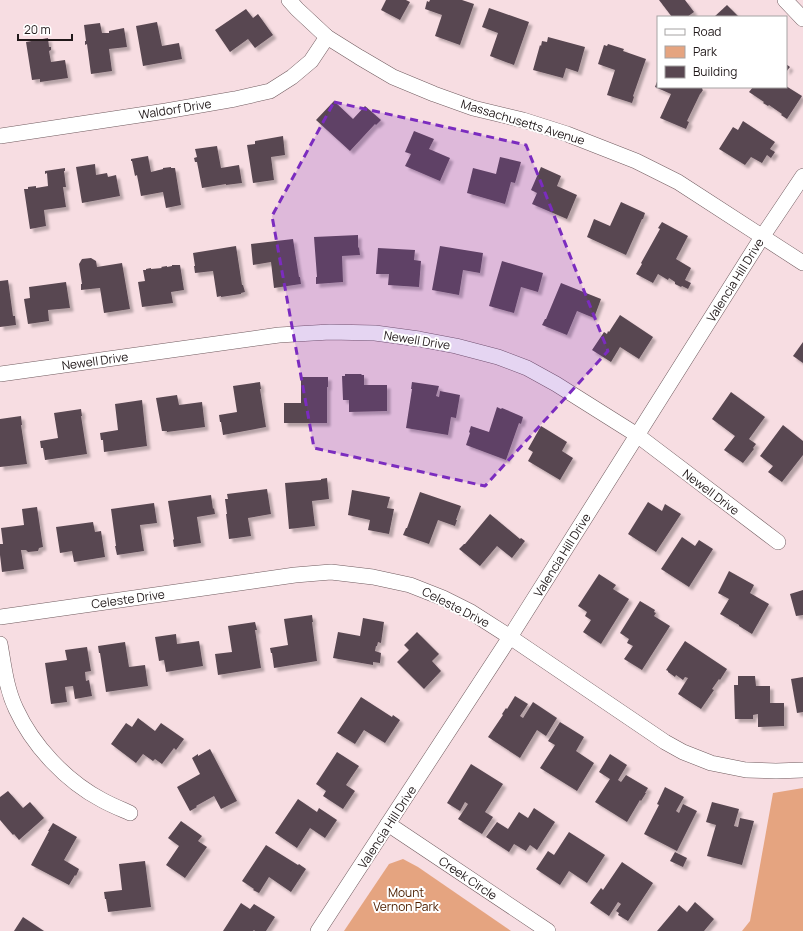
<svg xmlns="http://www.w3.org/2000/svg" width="803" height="931" viewBox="0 0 803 931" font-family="Manrope,sans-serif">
<defs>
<filter id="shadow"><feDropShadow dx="3.5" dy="3.5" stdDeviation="1" flood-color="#0004"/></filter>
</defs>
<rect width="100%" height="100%" fill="#f7dde2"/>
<!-- green -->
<g fill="#e5a480">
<polygon points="803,788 803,931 742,931 750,921 773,793"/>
<polygon points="403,859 418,867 511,931 344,931 389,864"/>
</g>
<!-- building -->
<g fill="#594751" filter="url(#shadow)">
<polygon points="386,0 406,0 410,2 400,20 381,10"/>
<polygon points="430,0 462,0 474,4 460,45 435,36 442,15 425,9 427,1 429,2"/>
<polygon points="659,0 685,0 694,12 687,17 672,17"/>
<polygon points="727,5 739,17 714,17"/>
<polygon points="489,8 529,22 514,65 490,56 498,33 482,27"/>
<polygon points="246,9 253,18 258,14 273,35 255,48 248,39 230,52 215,30"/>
<polygon points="157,22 162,46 179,43 182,59 143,66 136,26"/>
<polygon points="100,23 102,33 109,33 109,31 124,28 127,47 109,49 112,71 91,74 87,44 85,45 85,41 86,41 84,25"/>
<polygon points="548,37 585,47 578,72 566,68 563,78 533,70 540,45 541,46 542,41 547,42"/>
<polygon points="48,38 49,47 51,47 51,50 49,51 51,62 65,60 68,78 40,82 40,79 32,80 26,42"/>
<polygon points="608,44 624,49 623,51 646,59 633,96 634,97 632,103 607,95 615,70 598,64 604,45 607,46"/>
<polygon points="786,64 790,67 786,72"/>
<polygon points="658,79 658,87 703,87 702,89 703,90 701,93 700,94 687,121 689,122 686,129 660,118 671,94 655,87"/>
<polygon points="786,86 802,96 787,119 781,115 782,114 769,105 768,106 763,103 764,102 749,92 753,87 786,87"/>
<polygon points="334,101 353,119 365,106 381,120 376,125 375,124 350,151 316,120"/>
<polygon points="743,121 775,142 770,149 775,152 771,158 767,155 762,163 751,157 745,165 719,149 733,127 738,130"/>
<polygon points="414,131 434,139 429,149 450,158 440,181 405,166 411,154 405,152"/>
<polygon points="283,136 285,155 271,157 274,180 253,183 247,145 255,144 255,141"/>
<polygon points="217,146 221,168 239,165 242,183 226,185 226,184 202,188 197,162 195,162 194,158 197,157 195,149"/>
<polygon points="148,156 151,172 163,169 163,168 171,167 171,168 175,168 181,205 166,208 163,192 141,196 137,175 135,176 132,161 131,161 131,159"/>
<polygon points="500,157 521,162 515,183 511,182 505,204 467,193 473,168 496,174"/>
<polygon points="95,164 96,175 107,173 108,177 116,175 120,196 82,203 76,167"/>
<polygon points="541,167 561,176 557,186 577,195 567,219 532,204 537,193 531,190"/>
<polygon points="65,168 65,171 64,171 66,187 63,187 66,207 44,210 46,226 30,229 24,189 28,189 28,187 36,186 36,188 48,186 47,173 45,174 45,171"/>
<polygon points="621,202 645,213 643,219 642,219 626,255 587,237 594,219 610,226"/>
<polygon points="662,222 688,236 676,259 691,268 685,280 691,283 688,289 682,286 681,287 675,284 675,282 669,278 668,280 658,274 653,283 636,274 642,264 641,263 660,229 658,228"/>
<polygon points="358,235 358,248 359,247 360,255 342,256 343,282 316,284 316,277 317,277 314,237"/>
<polygon points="293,239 299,277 300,277 301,284 274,288 271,262 253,265 251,244"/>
<polygon points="236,246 242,285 243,285 245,292 241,293 241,294 221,297 221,296 217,297 213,271 195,273 194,266 195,266 193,253"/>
<polygon points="440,246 483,253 480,273 463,270 459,295 432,290"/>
<polygon points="378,248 415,250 414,260 421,261 419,287 388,285 389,274 376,274"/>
<polygon points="91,258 96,261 97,267 122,263 130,309 104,313 100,288 81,290 81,284 82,284 79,264 82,259"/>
<polygon points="502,261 543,273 538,292 521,287 514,313 489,306"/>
<polygon points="172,265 180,265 184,290 171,292 173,303 142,307 138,282 145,281 143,270 146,270 146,269 151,268 151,269 162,268 161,267 167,266 167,267 172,266"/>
<polygon points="8,280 13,316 15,316 16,325 0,327 0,281"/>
<polygon points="66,282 70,308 48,310 49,321 28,324 24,299 30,298 29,287"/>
<polygon points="561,283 601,299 594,318 577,311 567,335 542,325 545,319 546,319"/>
<polygon points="620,315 653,337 639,359 620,347 611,362 592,350 604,332 607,334 608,331 609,332"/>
<polygon points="803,342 803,363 793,356"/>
<polygon points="345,374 361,374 362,375 364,375 364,385 387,385 387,411 349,412 349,400 343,400 342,376 345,376"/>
<polygon points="301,377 328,377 328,387 327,387 327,423 284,423 284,403 301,403"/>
<polygon points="260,382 261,389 260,389 266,427 223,435 221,422 220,422 219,415 237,412 233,386"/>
<polygon points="412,382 439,386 436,396 439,397 440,391 460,395 456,418 451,417 448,435 406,428 412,389 411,389"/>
<polygon points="731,392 765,417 749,439 756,444 753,448 754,449 743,463 724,450 735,436 712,419"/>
<polygon points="177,395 179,405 202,402 205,427 167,432 167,431 162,431 156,398"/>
<polygon points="142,400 147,446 104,452 103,440 101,440 100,433 118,430 115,404"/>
<polygon points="497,407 501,409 502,408 523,417 521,424 519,423 506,460 466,445 470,433 469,432 471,426 489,432"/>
<polygon points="81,409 82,416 81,416 87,454 45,460 43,448 41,448 40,441 58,438 54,413"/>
<polygon points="21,416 22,425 21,425 27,464 0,467 0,419"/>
<polygon points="783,425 803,441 803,455 782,482 768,472 773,466 760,456"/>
<polygon points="541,426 567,442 562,451 573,458 560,480 528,461 533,452 528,449"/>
<polygon points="327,478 329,499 312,501 315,526 289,529 285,483 321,480 321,479"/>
<polygon points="267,489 271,514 248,518 251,536 229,539 226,514 227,514 225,499 228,499 227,494"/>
<polygon points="352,490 390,497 387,508 394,509 389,534 368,530 370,520 348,515"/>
<polygon points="420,492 461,506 456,520 457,520 455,526 438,520 429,544 403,535 406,528 407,528"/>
<polygon points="211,495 213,509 214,508 215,514 197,517 201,543 174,547 173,540 174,539 168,501"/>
<polygon points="648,502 662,511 665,504 681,514 656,552 628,534"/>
<polygon points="154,503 157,523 140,525 144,551 117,555 115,546 116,546 111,509"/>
<polygon points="37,507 43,547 39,548 38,551 28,552 26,550 21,550 24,569 2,572 0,555 0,544 3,544 1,528 24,525 22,509"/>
<polygon points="490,514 520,539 521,538 525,541 512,558 497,546 480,566 459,549 464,544 465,544"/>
<polygon points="93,522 95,532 101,531 105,557 74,562 72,551 60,553 56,527"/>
<polygon points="682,537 695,546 699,540 713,549 689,587 661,569"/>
<polygon points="729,571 754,585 750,593 769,604 752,634 739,626 739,625 720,614 729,599 718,593"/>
<polygon points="599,574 616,585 613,589 629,599 601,644 583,632 591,620 585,616 587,612 578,606"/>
<polygon points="803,590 803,615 796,616 790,594"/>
<polygon points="640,601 655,610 654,612 656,613 654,616 670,626 642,670 624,659 633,646 627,643 629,639 620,633"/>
<polygon points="312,615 313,622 312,622 317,661 274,668 272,653 271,653 270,648 288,645 284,619"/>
<polygon points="363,618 384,622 381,643 378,642 377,646 376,646 375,651 381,653 380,663 373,662 373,665 333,658 338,632 360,636"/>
<polygon points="255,622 257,630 255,630 261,668 218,675 215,654 232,652 228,626"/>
<polygon points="417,632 439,654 432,661 441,671 424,689 397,662 409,650 404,645"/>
<polygon points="176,634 177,644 199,641 203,666 166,672 164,660 159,661 155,637"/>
<polygon points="685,641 727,669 720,680 719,679 712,689 714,690 701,709 678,694 688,678 685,677 683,680 676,675 675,677 668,672 668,671 666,670"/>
<polygon points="125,642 129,667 145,665 148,686 106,692 100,653 99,653 98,646"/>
<polygon points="87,647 91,671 85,672 86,681 89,680 92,696 75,699 73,686 65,687 67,702 51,704 45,663 67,660 65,650"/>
<polygon points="738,676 755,676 756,686 770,686 770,703 784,703 784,726 758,727 758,714 753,715 753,719 735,719 734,685 738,685"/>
<polygon points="803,677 803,712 797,713 791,679"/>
<polygon points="515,696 528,704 520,716 523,718 533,702 557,718 546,736 537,730 520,758 488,737 503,715 502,714 506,708 507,709"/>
<polygon points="361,697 392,717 393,715 400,720 385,743 364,730 355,744 337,733"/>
<polygon points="138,718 155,731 161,723 184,739 176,750 174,748 162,764 155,759 153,761 143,754 136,763 111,744 126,723 132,727"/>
<polygon points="560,722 584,737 576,751 594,763 577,791 540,768 555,745 548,741"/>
<polygon points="210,749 237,801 221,809 214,796 196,806 197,807 190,811 177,787 200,774 192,758 198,754 198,756"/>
<polygon points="337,752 359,766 346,785 355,791 343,809 323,796 326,791 316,784"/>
<polygon points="610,754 627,765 618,780 621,782 626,775 648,788 645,793 646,793 641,801 640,800 627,822 595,802 610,779 599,772"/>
<polygon points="471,764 503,784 485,812 493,817 482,834 458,819 468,804 465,802 460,811 447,803"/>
<polygon points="665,787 684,797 676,811 679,813 683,804 697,811 677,851 644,834 659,805 657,804"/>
<polygon points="8,791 23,808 30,802 44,818 19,840 14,834 13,835 0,820 0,797"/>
<polygon points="298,799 317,812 319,808 337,820 325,838 310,828 297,848 275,833"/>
<polygon points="712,802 739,809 734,826 738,827 740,818 754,821 742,865 707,856 716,825 706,822"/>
<polygon points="534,808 555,822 537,850 530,845 526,851 514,844 509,852 486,837 497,822 508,829 519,812 528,818"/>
<polygon points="181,821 202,836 198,841 207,847 185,878 166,865 179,846 168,838"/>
<polygon points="53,823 77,837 64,860 79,869 76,876 75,875 69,885 31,865 49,831 48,831"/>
<polygon points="569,832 605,855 587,883 569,871 560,885 536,869 548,851 554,855"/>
<polygon points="266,845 298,865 299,864 306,869 291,892 269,877 259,893 253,890 254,889 242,881"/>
<polygon points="675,852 687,858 683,867 670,861"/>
<polygon points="145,861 151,907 108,912 106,899 105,899 104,892 122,890 119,864"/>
<polygon points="622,862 653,883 628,921 618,915 619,913 616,911 621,904 618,902 609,916 590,903 601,888 603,890"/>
<polygon points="695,902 714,919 704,931 657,931 679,905 687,912"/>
<polygon points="241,903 250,909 254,904 275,917 266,931 255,931 254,930 253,931 223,931"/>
<polygon points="23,917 44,931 14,931"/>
</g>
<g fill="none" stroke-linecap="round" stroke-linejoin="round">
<!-- street casing -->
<g stroke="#705b5f" stroke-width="16">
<g id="street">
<polyline points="289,0 297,9 327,37 359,57 393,77 434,94 473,108 523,120 567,134 636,161 678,182 803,263"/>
<polyline points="785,0 803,19"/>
<polyline points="0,136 166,111 235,99 270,91 292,77 311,61 327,37"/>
<polyline points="0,374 279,335 330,332 375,333 419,339 456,346 498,357 527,368 556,384 637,435 778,542"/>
<polyline points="0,617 295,575 331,572 373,577 410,585 443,598 471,612 510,637 665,742 683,752 711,763 746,770 776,771 803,770"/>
<path d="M0,644c4,22 6,44 16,65 17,37 50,72 86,91 9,5 19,9 28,13"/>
<polyline points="388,824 548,931"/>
<polyline points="318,931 510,637 762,237 803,176"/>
</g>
</g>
<!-- street -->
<use href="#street" stroke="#fff" stroke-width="15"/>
</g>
<!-- marked area -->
<path fill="#7b2cbf" fill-opacity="0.2" stroke="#7b2cbf" stroke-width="3" stroke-dasharray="8 5" stroke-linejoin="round" d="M334,102l192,43 82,206 -123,135 -171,-38 -42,-232z"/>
<g text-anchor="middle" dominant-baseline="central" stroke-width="4" stroke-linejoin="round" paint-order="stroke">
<!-- street labels -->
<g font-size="12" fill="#21191a" stroke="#fff">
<text transform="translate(175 109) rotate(-9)">Waldorf Drive</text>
<text transform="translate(523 122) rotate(17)">Massachusetts Avenue</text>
<text transform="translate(735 280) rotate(-58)">Valencia Hill Drive</text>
<text transform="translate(417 340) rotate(9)">Newell Drive</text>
<text transform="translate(95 361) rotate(-8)">Newell Drive</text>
<text transform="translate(711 492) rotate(37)">Newell Drive</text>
<text transform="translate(562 555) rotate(-58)">Valencia Hill Drive</text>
<text transform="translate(128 599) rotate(-8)">Celeste Drive</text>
<text transform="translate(456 607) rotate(27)">Celeste Drive</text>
<text transform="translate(387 827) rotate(-57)">Valencia Hill Drive</text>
<text transform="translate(468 878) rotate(34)">Creek Circle</text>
</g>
<!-- park labels -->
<g font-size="12" fill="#4e2002" stroke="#fff">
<text x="406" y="892">Mount<tspan x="406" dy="14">Vernon Park</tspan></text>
</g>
</g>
<!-- legend -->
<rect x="657" y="16" width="130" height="72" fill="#ffffff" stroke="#a6a3a3"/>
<rect x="665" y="29" width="20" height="6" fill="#ffffff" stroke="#a6a3a3"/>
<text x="693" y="36" font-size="12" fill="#21191a">Road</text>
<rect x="665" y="46" width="20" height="12" fill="#e5a480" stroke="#a6a3a3"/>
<text x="693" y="56" font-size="12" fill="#21191a">Park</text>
<rect x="665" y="66" width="20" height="12" fill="#594751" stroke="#a6a3a3"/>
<text x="693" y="76" font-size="12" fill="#21191a">Building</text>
<!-- scale -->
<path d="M18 34v6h54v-6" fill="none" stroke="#21191a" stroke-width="2"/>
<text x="24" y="34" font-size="12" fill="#21191a" stroke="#ffffff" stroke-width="3" paint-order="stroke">20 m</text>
</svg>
